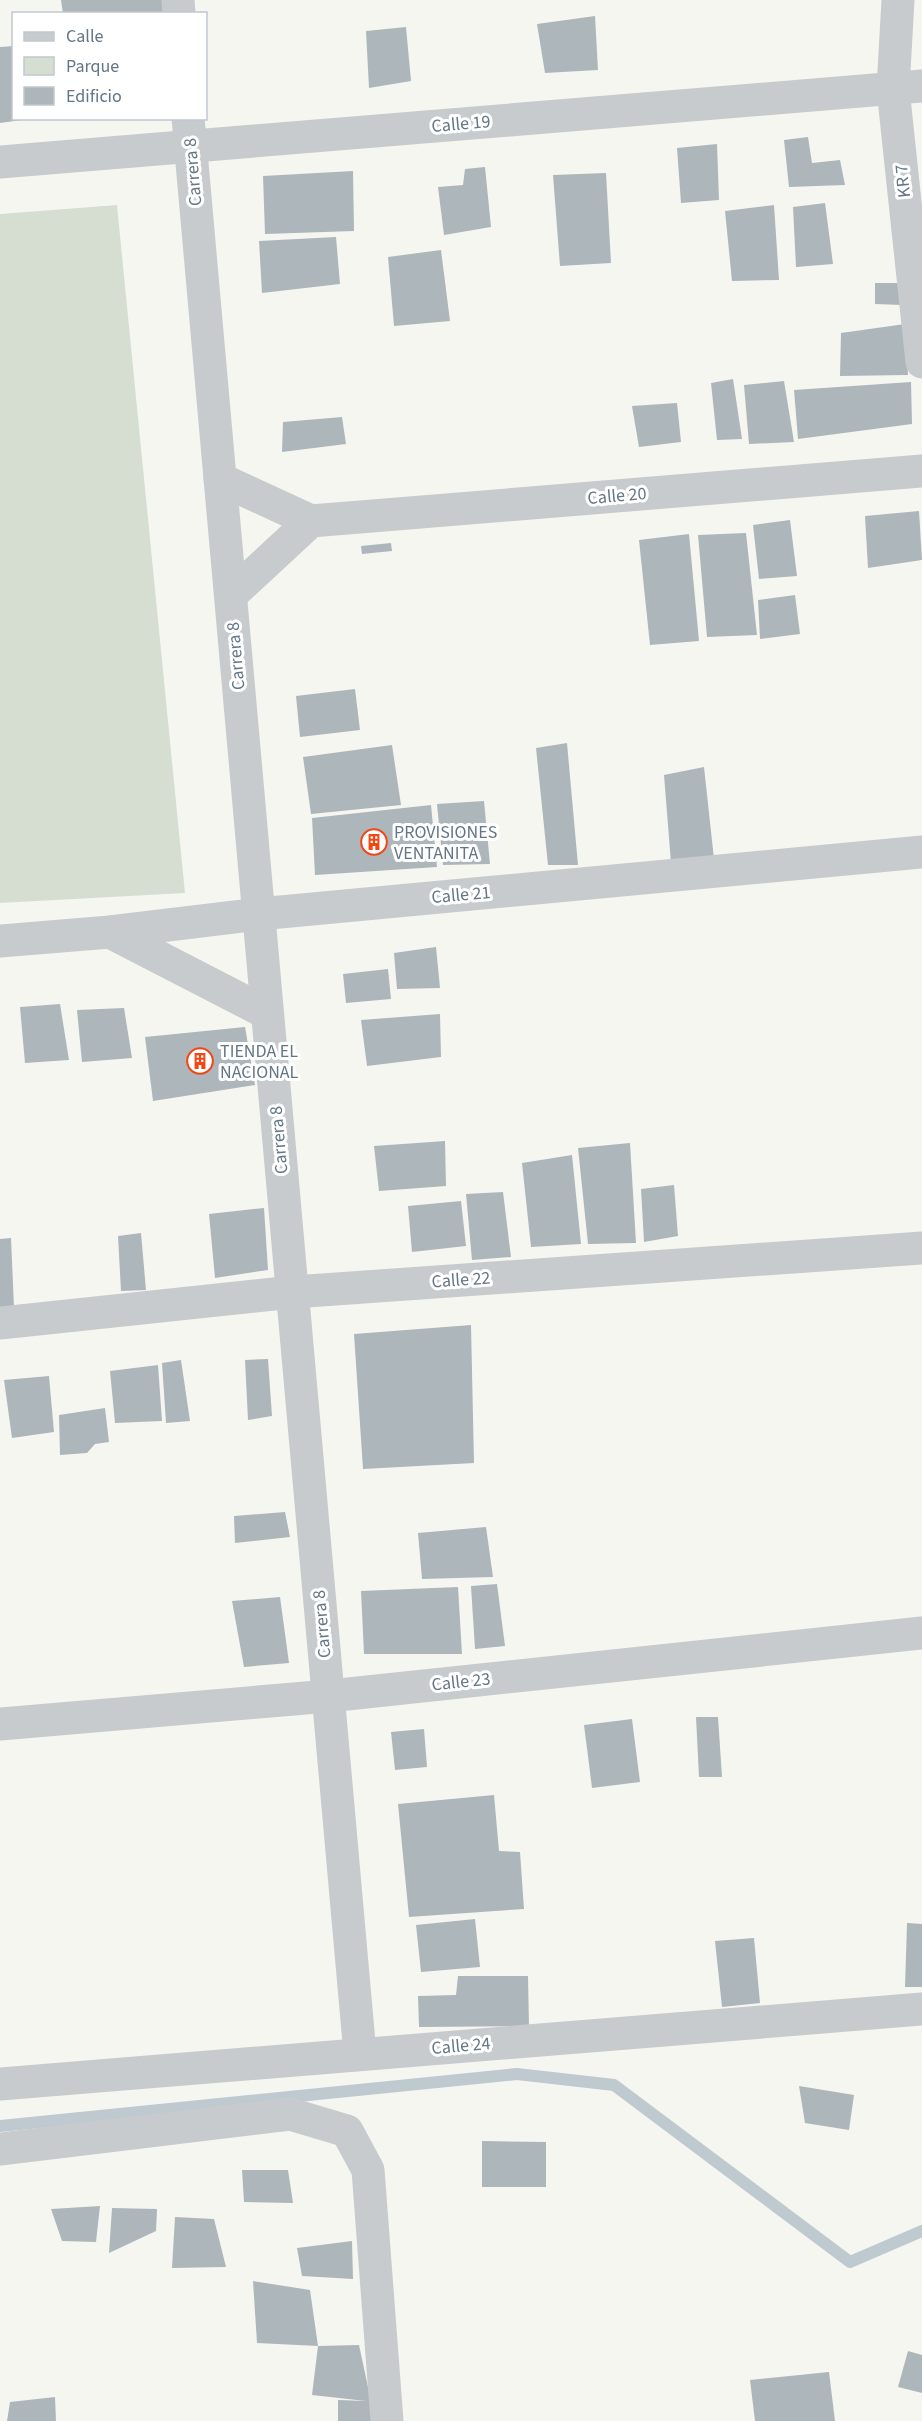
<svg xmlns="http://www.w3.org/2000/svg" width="922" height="2421" viewBox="0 0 922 2421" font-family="'Source Sans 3',sans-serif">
<rect width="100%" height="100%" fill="#f6f6f1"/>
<!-- green -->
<polygon fill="#d6ded2" points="117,205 185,893 0,903 0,214"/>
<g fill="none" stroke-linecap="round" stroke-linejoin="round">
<!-- stream -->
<polyline stroke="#becacf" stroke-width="12" points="0,2126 517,2074 614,2085 850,2262 922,2231"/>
</g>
<!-- building -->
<g fill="#adb6bb">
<polygon points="61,0 162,0 164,14 63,14"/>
<polygon points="595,16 598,70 545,73 537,24"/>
<polygon points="406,27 411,81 369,88 366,31"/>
<polygon points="14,46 14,118 22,120 0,123 0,47"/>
<polygon points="808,137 812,163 840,160 845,185 789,187 784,140"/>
<polygon points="717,144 719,200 681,203 677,148"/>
<polygon points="485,167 491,227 444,235 438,187 463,185 465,169"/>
<polygon points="353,171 354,231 265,234 263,176"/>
<polygon points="606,173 611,263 560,266 553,175"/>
<polygon points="825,203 833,264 796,267 793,207"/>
<polygon points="774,205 779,280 732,281 725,211"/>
<polygon points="336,237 340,284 262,293 259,241"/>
<polygon points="441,250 450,321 394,326 388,257"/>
<polygon points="875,283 899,283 902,305 875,304"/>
<polygon points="905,324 908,375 840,376 841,333"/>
<polygon points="733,379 742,439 717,440 711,383"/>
<polygon points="784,381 794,442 749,444 744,385"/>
<polygon points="911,382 912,424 798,439 794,390"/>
<polygon points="677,403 681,442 639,447 632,406"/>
<polygon points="342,417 346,444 282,452 283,422"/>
<polygon points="919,511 922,560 868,568 865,516"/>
<polygon points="790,520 797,576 759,579 753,525"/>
<polygon points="746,533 757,635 707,637 698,535"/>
<polygon points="689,534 699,641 650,645 639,540"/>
<polygon points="391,543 392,551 362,554 361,546"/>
<polygon points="795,595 800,634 760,639 758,600"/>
<polygon points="355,689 360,730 300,737 296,696"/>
<polygon points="567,743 578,865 548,865 536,748"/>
<polygon points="392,745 401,805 311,814 303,757"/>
<polygon points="704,767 714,859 671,863 664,775"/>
<polygon points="484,801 490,864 443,865 437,804"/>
<polygon points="431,805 437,867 315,875 312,818"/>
<polygon points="436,947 440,988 397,989 394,953"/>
<polygon points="388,969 391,999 346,1003 343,974"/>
<polygon points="60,1004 69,1060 25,1063 20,1007"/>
<polygon points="124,1008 132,1058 82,1062 77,1010"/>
<polygon points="440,1014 441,1057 367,1066 361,1020"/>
<polygon points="245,1027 255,1085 153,1101 145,1037"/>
<polygon points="445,1141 446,1186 379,1191 374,1146"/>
<polygon points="630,1143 636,1243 588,1244 578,1148"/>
<polygon points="572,1155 581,1244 531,1247 522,1163"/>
<polygon points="674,1185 678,1236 644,1242 641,1189"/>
<polygon points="503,1192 511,1257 472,1260 466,1194"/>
<polygon points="461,1201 466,1246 412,1252 408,1206"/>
<polygon points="264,1208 268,1270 215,1278 209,1214"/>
<polygon points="141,1233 146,1290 121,1291 118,1236"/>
<polygon points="11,1238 14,1308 0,1307 0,1239"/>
<polygon points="471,1325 474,1463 363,1469 354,1334"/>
<polygon points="268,1359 272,1416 248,1420 245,1360"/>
<polygon points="181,1360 190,1421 166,1423 162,1363"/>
<polygon points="158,1365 162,1421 115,1423 110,1371"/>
<polygon points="49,1376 54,1432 12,1438 4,1380"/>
<polygon points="105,1408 109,1442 95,1444 87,1453 60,1455 59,1415"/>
<polygon points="285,1512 290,1537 235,1543 234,1516"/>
<polygon points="486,1527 493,1577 422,1579 418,1533"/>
<polygon points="497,1584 505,1646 475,1649 471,1586"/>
<polygon points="458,1587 462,1654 364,1654 361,1591"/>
<polygon points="280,1597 289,1663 244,1667 232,1601"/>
<polygon points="696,1717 718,1717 722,1777 699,1777"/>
<polygon points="632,1719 640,1782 592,1788 584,1725"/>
<polygon points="424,1729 427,1767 395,1770 391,1732"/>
<polygon points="494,1795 499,1851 520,1852 524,1909 409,1917 398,1804"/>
<polygon points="475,1919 480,1967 421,1972 416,1925"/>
<polygon points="907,1923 922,1924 922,1987 905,1987"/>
<polygon points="754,1938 760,2003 722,2007 715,1941"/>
<polygon points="458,1976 528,1976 529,2026 419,2027 418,1996 456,1995"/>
<polygon points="799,2086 854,2095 849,2130 805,2123"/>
<polygon points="482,2141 546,2142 546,2187 482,2187"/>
<polygon points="242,2170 288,2170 293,2203 244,2202"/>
<polygon points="100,2206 96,2242 62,2241 51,2209"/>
<polygon points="112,2208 157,2209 156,2231 109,2253"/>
<polygon points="175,2217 214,2219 226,2267 172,2268"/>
<polygon points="352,2241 353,2279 302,2276 297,2248"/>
<polygon points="253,2281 310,2290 318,2346 359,2345 371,2401 372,2421 338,2421 338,2400 366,2401 312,2395 318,2346 257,2343"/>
<polygon points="908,2351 922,2355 922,2393 898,2387"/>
<polygon points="829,2372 835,2421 755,2421 750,2380"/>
<polygon points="55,2397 56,2421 7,2421 10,2402"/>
</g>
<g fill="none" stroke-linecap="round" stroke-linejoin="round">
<!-- street -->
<g stroke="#c8cbce" stroke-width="33">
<polyline points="178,0 179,14"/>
<polyline points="898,0 893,89 922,362"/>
<polyline points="188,118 360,2054"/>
<polyline points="0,162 922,86"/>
<polyline points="220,479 311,521"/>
<polyline points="231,595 311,521 922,471"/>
<polyline points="110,932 267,1013"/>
<polyline points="0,941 110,932 259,914 922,852"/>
<polyline points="0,1323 293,1292 922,1248"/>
<polyline points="0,1724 329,1696 922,1633"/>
<polyline points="0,2084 922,2009"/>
<polyline points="0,2149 290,2114 347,2131 368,2170 387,2421"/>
</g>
</g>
<!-- icons -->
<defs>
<g id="building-ring" transform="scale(1.35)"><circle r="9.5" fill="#fff" stroke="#f34615" stroke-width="1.5"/><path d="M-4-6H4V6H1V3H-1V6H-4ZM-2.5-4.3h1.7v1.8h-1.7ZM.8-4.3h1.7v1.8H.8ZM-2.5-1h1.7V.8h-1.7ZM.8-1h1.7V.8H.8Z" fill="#f34615"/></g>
</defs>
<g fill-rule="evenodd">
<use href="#building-ring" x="374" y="842"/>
<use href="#building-ring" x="200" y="1061"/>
</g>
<g text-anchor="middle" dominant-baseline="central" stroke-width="6" stroke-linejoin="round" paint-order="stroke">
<!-- street labels -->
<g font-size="18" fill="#627686" stroke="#fff">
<text transform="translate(461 124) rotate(-5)">Calle 19</text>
<text transform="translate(193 172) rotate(-95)">Carrera 8</text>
<text transform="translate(903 181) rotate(-96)">KR 7</text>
<text transform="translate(617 496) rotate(-5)">Calle 20</text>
<text transform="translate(236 656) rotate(-95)">Carrera 8</text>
<text transform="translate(461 895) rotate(-5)">Calle 21</text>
<text transform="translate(279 1140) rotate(-95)">Carrera 8</text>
<text transform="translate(461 1280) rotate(-4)">Calle 22</text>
<text transform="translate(322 1624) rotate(-95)">Carrera 8</text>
<text transform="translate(461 1682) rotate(-6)">Calle 23</text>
<text transform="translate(461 2046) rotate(-5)">Calle 24</text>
</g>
<!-- poi labels -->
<g font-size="18" fill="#627686" stroke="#fff" text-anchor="start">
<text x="394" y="832">PROVISIONES<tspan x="394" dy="21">VENTANITA</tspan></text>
<text x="220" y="1051">TIENDA EL<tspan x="220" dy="21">NACIONAL</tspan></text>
</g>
</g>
<!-- legend -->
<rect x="12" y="12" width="195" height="108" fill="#ffffff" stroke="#c0c8cf" stroke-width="1.5"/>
<rect x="24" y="32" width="30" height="9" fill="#c8cbce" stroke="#c0c8cf" stroke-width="1.5"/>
<text x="66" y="42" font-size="18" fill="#627686">Calle</text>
<rect x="24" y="57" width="30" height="18" fill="#d6ded2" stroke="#c0c8cf" stroke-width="1.5"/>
<text x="66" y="72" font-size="18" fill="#627686">Parque</text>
<rect x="24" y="87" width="30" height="18" fill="#adb6bb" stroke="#c0c8cf" stroke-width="1.5"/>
<text x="66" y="102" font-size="18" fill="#627686">Edificio</text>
</svg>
